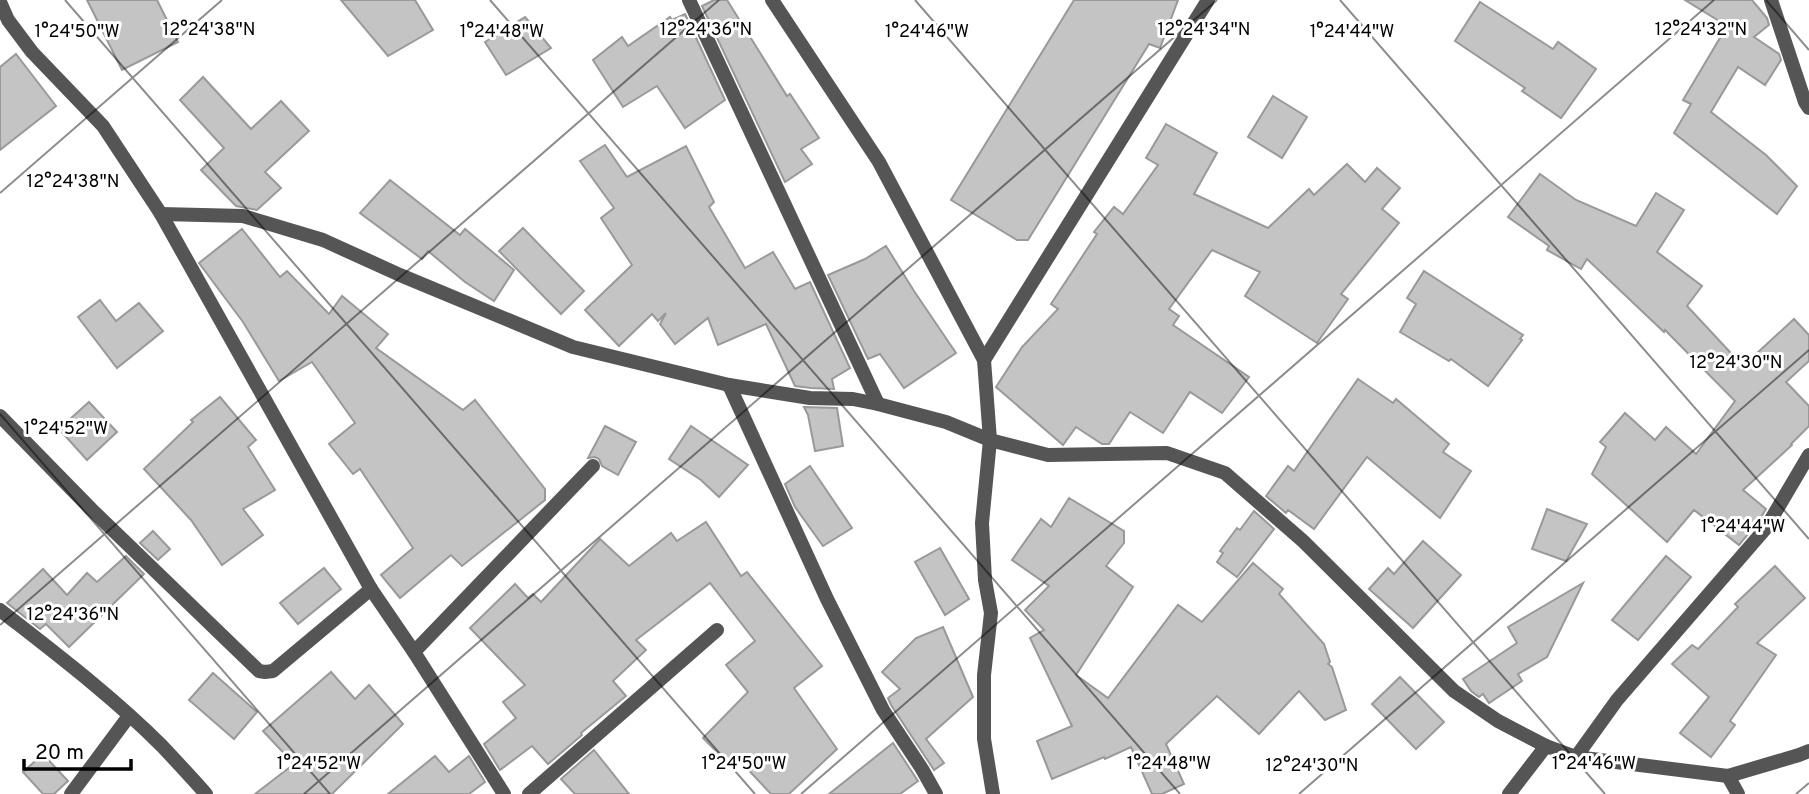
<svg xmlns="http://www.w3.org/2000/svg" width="1809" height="794" viewBox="0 0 1809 794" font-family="Overpass,sans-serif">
<rect width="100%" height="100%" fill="#fff"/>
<!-- building -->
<g fill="#c4c4c4" stroke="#999" stroke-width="2">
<polygon points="87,0 157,0 178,42 122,70"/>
<polygon points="341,0 415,0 433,30 388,56"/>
<polygon points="714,0 727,0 787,96 790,94 819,138 801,149 812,164 785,182 702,6"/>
<polygon points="1074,0 1178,0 1160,48 1149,44 1028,240 1017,240 951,200"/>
<polygon points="1685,0 1752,0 1767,18 1769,25 1754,37 1779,54 1781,60 1765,85 1738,67 1711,112 1766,155 1797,186 1777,214 1674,133 1691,104 1683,100 1727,26"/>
<polygon points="1480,2 1553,49 1558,42 1596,69 1561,118 1522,91 1525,88 1455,41"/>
<polygon points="685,14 725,100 685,128 657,86 623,107 593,60 622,37 628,46 670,17 672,20"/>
<polygon points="525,17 551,48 506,75 485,42"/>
<polygon points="16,54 56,106 0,150 0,67"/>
<polygon points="203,77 251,129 281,101 309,131 265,172 281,188 257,210 236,206 201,170 224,148 180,100"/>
<polygon points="1273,96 1307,117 1282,158 1248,137"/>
<polygon points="1166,124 1217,153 1194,194 1268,228 1309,189 1314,195 1347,164 1365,182 1377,168 1400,188 1382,209 1399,223 1341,294 1348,299 1317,343 1245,296 1260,272 1212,250 1169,309 1179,316 1173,325 1249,377 1222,413 1190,392 1163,433 1130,412 1109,444 1102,444 1076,427 1063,445 996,387 1022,347 1058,309 1051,304 1097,234 1094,232 1114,207 1123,214 1158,165 1146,158"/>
<polygon points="605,145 627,177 686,146 714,202 709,207 745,268 773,252 795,289 810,282 850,368 832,379 834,389 811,388 795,386 766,324 718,345 708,318 675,344 660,324 666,313 658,321 652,314 619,346 585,310 632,265 601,218 614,208 580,161"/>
<polygon points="1540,174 1576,200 1636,226 1656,193 1684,210 1657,252 1702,286 1687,306 1743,366 1794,319 1809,335 1809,361 1786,382 1809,406 1809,426 1791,444 1792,445 1743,490 1766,509 1758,522 1739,545 1694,510 1667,542 1592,474 1606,447 1600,442 1625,413 1655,440 1666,427 1696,454 1735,401 1665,330 1664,332 1587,259 1581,269 1547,250 1549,246 1508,217"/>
<polygon points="390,180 460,235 465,229 514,270 494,301 465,282 428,251 422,259 360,213"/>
<polygon points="523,228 584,291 561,314 499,251"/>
<polygon points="242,229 280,277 287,271 329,314 342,296 388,334 376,348 463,410 475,400 545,489 545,500 462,566 451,555 400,598 381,575 413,548 360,469 353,474 329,444 355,423 312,362 279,381 243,322 199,263"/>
<polygon points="886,246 914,291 956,353 904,388 880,354 868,359 828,275 865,259"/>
<polygon points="1424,271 1523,335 1520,339 1522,340 1488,386 1451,359 1449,361 1400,332 1416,304 1407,298"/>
<polygon points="100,300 116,321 139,303 163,331 117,368 78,317"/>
<polygon points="1358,379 1393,403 1396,399 1449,444 1443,452 1471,471 1440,518 1367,457 1314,529 1288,510 1286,513 1266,496 1288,466 1294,471"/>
<polygon points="220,397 256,440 248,447 275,490 243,509 263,535 222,565 191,520 144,469 193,422 191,420"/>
<polygon points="89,402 117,432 87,460 59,429"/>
<polygon points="804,407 837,408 843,446 815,451 808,415"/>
<polygon points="605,426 636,442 618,475 602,466 599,459 595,457 588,458"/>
<polygon points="691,426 748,465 719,497 701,480 669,459"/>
<polygon points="810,466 852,528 823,546 795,507 785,484"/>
<polygon points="1069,498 1124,531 1124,543 1106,566 1133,587 1076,675 1108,698 1178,605 1202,622 1253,563 1283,589 1279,594 1324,644 1330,662 1328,664 1332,667 1346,710 1325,720 1299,691 1259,734 1217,696 1166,744 1184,784 1162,794 1152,794 1131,747 1105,759 1104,757 1052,779 1037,741 1072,726 1030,638 1044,630 1025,610 1049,586 1012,560 1041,519 1051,527"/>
<polygon points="1547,509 1587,524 1566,561 1532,549"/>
<polygon points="1254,511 1274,529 1237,577 1217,562 1223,553 1220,551 1237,528 1240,530"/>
<polygon points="706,522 741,576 747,572 822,666 794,688 837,749 789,794 771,794 739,760 732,767 703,738 748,692 726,665 755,641 710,583 636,640 646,650 613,681 626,696 581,733 582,735 548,764 532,746 500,770 484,744 516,718 503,702 525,685 470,628 515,584 528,598 533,594 541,602 600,539 629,566 671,533 677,541"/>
<polygon points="153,531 170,549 158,560 140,543"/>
<polygon points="1423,541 1461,575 1413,628 1369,589 1388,568 1394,574"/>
<polygon points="940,548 969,599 945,615 915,562"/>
<polygon points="126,556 144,574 69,647 46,624 40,629 7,603 43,569 67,595 87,573 97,582"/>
<polygon points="1666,556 1691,577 1638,640 1612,620"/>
<polygon points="1775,566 1805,598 1757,643 1776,655 1730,721 1735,725 1711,757 1680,733 1709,697 1672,664 1692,645 1698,649 1738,607 1735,604"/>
<polygon points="324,568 341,589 298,624 280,603"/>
<polygon points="1583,583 1547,657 1518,674 1522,681 1489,703 1483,694 1479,697 1471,691 1463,679 1517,643 1508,627"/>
<polygon points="943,627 973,697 926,739 944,763 934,770 891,705 888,698 900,689 882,672 916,638"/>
<polygon points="331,672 355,699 369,685 403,724 332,794 255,794 294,764 263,731"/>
<polygon points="213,673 257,712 234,739 189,700"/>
<polygon points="1400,677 1444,722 1416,749 1372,704"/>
<polygon points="893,743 918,781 900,794 829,794"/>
<polygon points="594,750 629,794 575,794 561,779"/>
<polygon points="43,754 68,781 54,794 43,794 23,772"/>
<polygon points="435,756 449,772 469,756 485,782 469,794 388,794"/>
</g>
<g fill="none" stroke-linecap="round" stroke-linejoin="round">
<!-- minor -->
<g stroke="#555" stroke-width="14">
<polyline points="689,0 878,404"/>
<polyline points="772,0 879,162 984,360 990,440 982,523 985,580 991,613 984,675 984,739 993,794"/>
<polyline points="1771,0 1805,102 1809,108"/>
<polyline points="0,2 8,20 32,52 103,126 161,214 371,589 414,652 504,794"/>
<polyline points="161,214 243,216 323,240 400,275 573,347 729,385 810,398 853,399 878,404 946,422 990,440 1048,455 1167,453 1225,473 1303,541 1454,691 1498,721 1546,746 1576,757 1728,776 1799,755 1809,751"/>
<polyline points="984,360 1208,0"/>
<polyline points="729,385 827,599 883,710 922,769 936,794"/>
<polyline points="0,416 91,509 259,671 265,672 273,671 371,589"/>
<path d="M0,610c55,43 112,86 162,136 15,16 30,32 44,48"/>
<polyline points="414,652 593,466"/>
<polyline points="1576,757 1617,700 1766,528 1809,455"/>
<polyline points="1728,776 1738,794"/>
<polyline points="71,794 129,716"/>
<polyline points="529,794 717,630"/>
<polyline points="1509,794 1546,746"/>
</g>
</g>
<!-- ticks -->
<path fill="none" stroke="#000" stroke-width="2" stroke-opacity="0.45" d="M65,0l690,794M490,0l690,794M915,0l690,794M1340,0l469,539M1766,0l43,50M0,193l222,-193M0,414l330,380M0,625l719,-625M304,794l913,-794M801,794l913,-794M1299,794l510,-444M1796,794l13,-11"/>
<g font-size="18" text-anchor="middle" fill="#000" stroke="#fff" stroke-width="6" stroke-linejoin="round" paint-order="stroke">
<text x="209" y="35">12°24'38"N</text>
<text x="1204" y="35">12°24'34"N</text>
<text x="1701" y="35">12°24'32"N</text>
<text x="706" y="35">12°24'36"N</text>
<text x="77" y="37">1°24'50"W</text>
<text x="502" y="37">1°24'48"W</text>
<text x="927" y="37">1°24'46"W</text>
<text x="1352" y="37">1°24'44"W</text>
<text x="73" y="187">12°24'38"N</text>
<text x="1736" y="368">12°24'30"N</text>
<text x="66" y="434">1°24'52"W</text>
<text x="1743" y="532">1°24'44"W</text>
<text x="73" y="620">12°24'36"N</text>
<text x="319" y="769">1°24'52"W</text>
<text x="744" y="769">1°24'50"W</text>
<text x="1169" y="769">1°24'48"W</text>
<text x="1594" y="769">1°24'46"W</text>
<text x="1312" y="771">12°24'30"N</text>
</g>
<!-- scale -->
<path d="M24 759v10h107v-10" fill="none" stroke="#000000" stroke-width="3.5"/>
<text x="35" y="759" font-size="21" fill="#000000" stroke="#ffffff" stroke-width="5" paint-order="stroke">20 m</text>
</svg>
